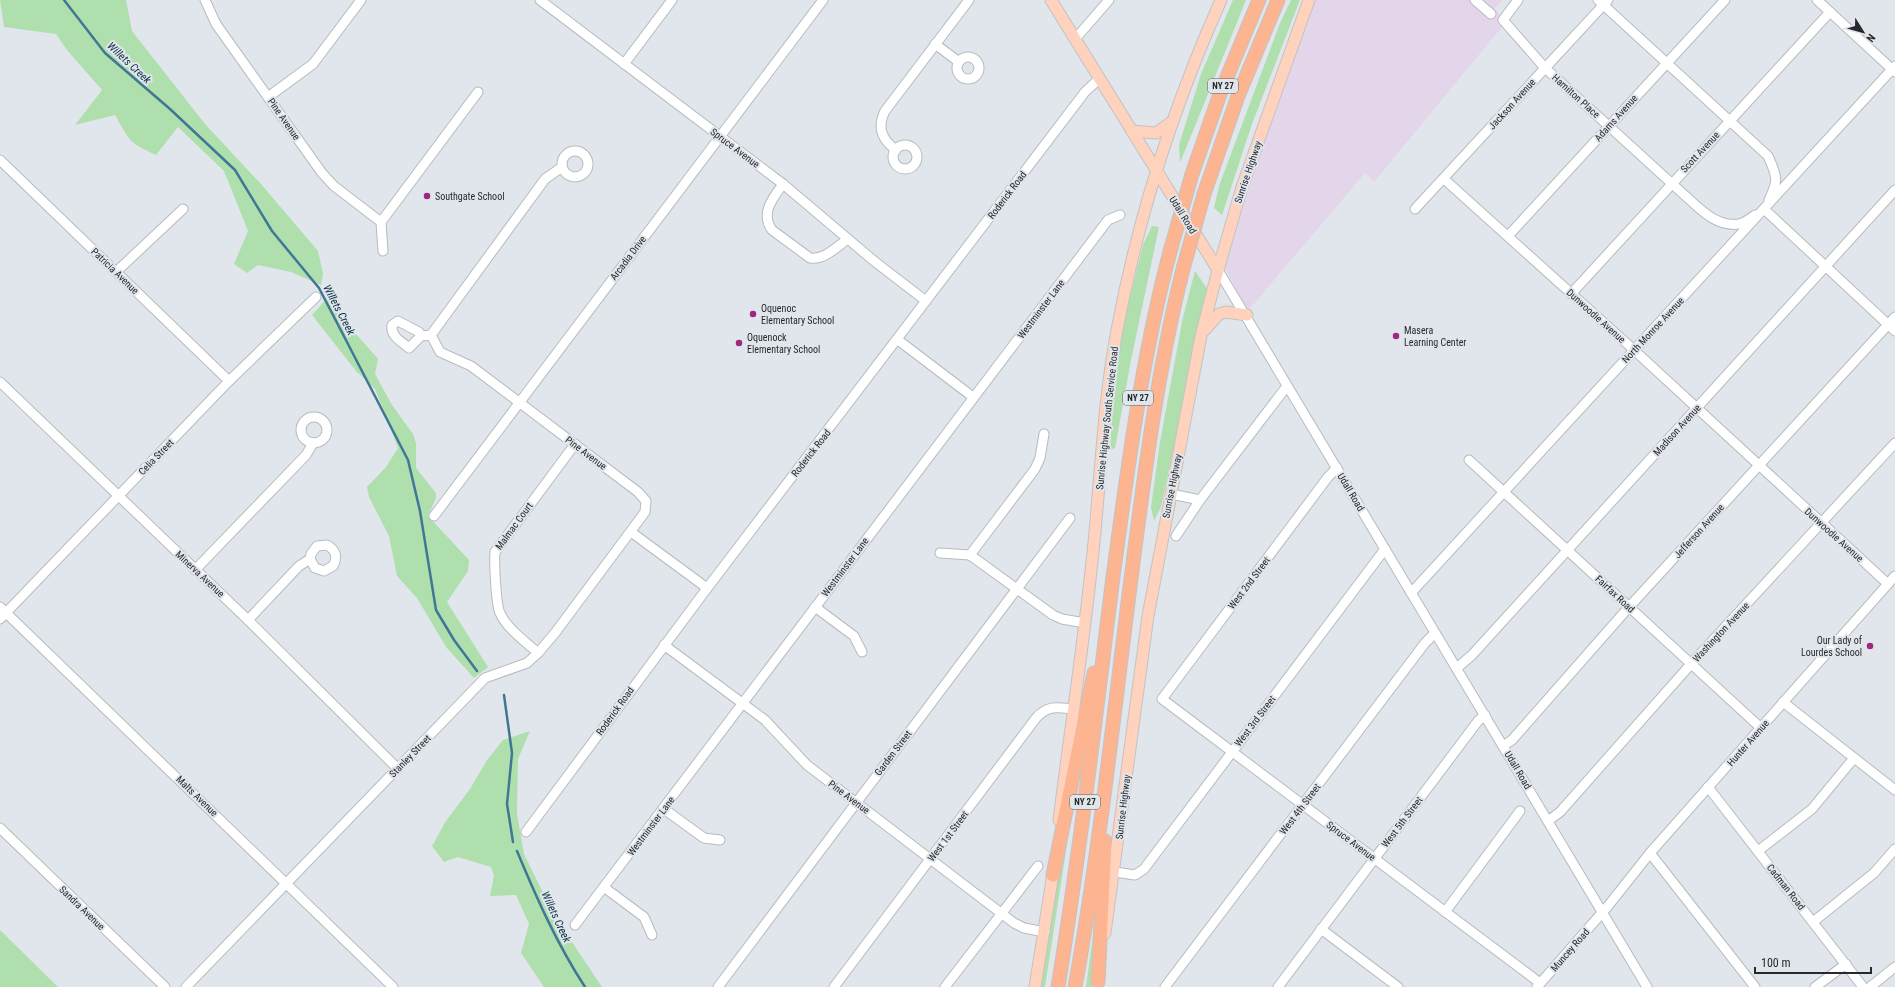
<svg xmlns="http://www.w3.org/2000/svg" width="1895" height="987" viewBox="0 0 1895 987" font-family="'Roboto Condensed',sans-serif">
<rect width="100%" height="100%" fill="#e1e6ec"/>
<!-- commercial -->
<polygon fill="#e3d6ea" points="1311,0 1502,0 1495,9 1507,21 1374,182 1365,173 1248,311 1220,258"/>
<!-- green -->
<g fill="#b0dfae">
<path d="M0,0h126l6,31 73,93 56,60 57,67 5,23 -2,11 -30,-13 -33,-7 -11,8 -13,-9 14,-33 -24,-60 -46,-44 -22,28c-28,-13 -26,-14 -41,-40l-40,10 27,-35 -35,-40 -11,-16 -52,-7z"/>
<polygon points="1233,0 1246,0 1180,163 1179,145 1201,74"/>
<polygon points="1291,0 1300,0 1252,124 1222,215 1214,208 1219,186 1280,23"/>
<polygon points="1152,226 1159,227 1131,360 1115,448 1110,450 1116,353 1143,245"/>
<polygon points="1195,271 1208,290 1161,507 1154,521 1151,507 1160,442 1183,317"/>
<polygon points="331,294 349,326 378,359 375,374 392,405 413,434 416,443 416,468 436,493 436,498 428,516 469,560 468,571 447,602 488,667 474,678 446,647 417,598 397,576 389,536 369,497 367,487 386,467 398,448 375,389 356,371 312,315"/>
<polygon points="530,731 518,759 517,814 524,854 554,915 602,987 544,987 521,953 529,924 516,895 490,896 494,876 491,867 458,857 444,862 432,846 446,821 470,789 487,760 503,740"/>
<polygon points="1072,812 1045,987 1039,987 1061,844"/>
<polygon points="0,930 58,987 0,987"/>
<polygon points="1093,935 1091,987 1086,987"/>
</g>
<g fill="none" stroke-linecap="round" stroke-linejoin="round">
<!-- stream -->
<g stroke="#407795" stroke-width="2.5">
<polyline points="64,0 105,53 170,109 235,170 272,231 319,288 408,460 420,511 436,610 454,640 477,671"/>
<polyline points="504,695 512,753 507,804 513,842"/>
<path d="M517,851c20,48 40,93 68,136"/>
</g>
<!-- minor casing -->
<g stroke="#b6bbc1" stroke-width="11">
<g id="minor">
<polyline points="205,0 216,24 322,173 334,186 381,222"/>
<polyline points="540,0 783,184 874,261 926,301"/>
<polyline points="1475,0 1491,14"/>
<path d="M1518,0l-15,20 42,48 146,133c13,12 28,26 48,23 5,-1 12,-6 16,-9"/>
<path d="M1598,0l170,156c9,20 11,24 1,44"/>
<polyline points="1817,0 1895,72"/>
<polyline points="1076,38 1109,0"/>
<polyline points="935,44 959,62"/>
<circle cx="968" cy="68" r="11"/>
<polyline points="624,64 672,0"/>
<polyline points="268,97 313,64 361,0"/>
<circle cx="905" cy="157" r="12"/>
<path d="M896,150c-15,-11 -19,-23 -11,-39l84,-111"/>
<circle cx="575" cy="164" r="13"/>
<polyline points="0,160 229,381"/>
<polyline points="1444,179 1634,350 1888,584"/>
<path d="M783,184c-10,14 -23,29 -11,46l38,28c15,2 26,-11 38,-19"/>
<polyline points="1415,209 1608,0"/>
<polyline points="1764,209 1895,331"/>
<polyline points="1508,236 1725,0"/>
<polyline points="383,251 381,222 478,92"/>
<polyline points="1218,270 1647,987"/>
<polyline points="116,272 183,209"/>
<polyline points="1571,294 1830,12"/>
<polyline points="431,335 545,179 562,167"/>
<polyline points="898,340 973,397"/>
<polyline points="0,382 248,620 398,769"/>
<circle cx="314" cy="430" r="13"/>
<polyline points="1469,460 1761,728"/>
<polyline points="1337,468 1328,477 1162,699 1540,983"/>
<polyline points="1171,494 1200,500"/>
<polyline points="434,516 823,0"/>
<polyline points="631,532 707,588"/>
<polyline points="1176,536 1200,500 1287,386"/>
<polyline points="940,553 970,555"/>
<polyline points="970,555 1035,469 1040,458 1044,434"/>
<polyline points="970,555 1053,615 1062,619 1085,623"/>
<polyline points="195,570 306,455 313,443"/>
<polyline points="1411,593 1895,66"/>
<polyline points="0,607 393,987"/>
<polyline points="815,607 854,636 862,652"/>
<polyline points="0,619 229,381 316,297"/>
<path d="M248,620l51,-54 11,-7 1,-5 6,-8 10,-1c9,5 11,12 6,21l-9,5 -9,-3 -5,-9"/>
<polyline points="664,645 765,720 807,765 1014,923 1024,928 1045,932"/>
<path d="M538,653c-12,-11 -31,-24 -38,-40 -4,-8 -6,-51 -5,-61l80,-108"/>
<polyline points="1457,668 1472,655 1895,190"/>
<polyline points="1783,702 1895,790"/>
<polyline points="1503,746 1512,740 1629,607 1895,317"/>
<polyline points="1708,787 1863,987"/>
<polyline points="664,809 704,838 720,840"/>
<polyline points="1548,821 1560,812 1691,664 1895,443"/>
<polyline points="0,828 165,987"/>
<polyline points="526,832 708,587 1085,92 1100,78"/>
<polyline points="1758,851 1812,809 1854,758"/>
<polyline points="1650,853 1755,987"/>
<polyline points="1115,872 1135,875 1144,869 1385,549"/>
<polyline points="605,888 644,917 652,935"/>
<polyline points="1445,912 1520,811"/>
<polyline points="1813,922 1874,873 1895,849"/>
<polyline points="575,925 1108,220 1120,215"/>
<polyline points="1321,929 1398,987"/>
<path d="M186,987l299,-309 42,-15 11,-10 17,-20 90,-121 1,-11 -8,-9 -167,-126 -31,-14 -9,-17 -10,1 -2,-4 -21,-11 -6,4c-2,11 10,17 17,23l12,-12"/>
<polyline points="718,987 1070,518"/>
<path d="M834,987l202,-269c12,-13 21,-11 37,-9"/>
<polyline points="945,987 1038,866"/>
<polyline points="1165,987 1425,643 1435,633"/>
<polyline points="1278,987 1478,721 1485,715"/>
<polyline points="1537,987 1608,906 1650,853 1895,576"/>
<polyline points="1815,987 1846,964"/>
<polyline points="1870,987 1895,967"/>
</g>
</g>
<!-- major casing -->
<g stroke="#c3c3c4" stroke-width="13">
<g id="major">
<polyline points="1051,0 1218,270"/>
<polyline points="1132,131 1156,133 1173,121"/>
<polyline points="1205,330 1219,314 1226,312 1247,315"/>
<path d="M1059,820c11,-89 25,-178 34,-268 8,-76 10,-152 25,-227 21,-111 57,-222 103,-325"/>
<polyline points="1105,933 1148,616 1201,336 1218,270 1242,187 1309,0"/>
<polyline points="1035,987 1054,867"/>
</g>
</g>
<!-- highway casing -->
<g stroke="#c3c3c4" stroke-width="15">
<g id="highway">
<polyline points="1192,174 1220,94 1259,0"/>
<polyline points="1204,194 1238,96 1278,0"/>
<polyline points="1053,875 1094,673"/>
<polyline points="1098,982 1105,841"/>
<path d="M1058,987c22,-136 38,-273 55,-410 15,-111 29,-221 58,-329"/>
<path d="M1075,987c25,-138 39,-277 57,-416 13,-102 26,-203 51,-302"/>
</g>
</g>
<!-- minor -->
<use href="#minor" stroke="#fff" stroke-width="9"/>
<!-- major -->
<use href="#major" stroke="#fed2bc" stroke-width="11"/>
<!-- highway -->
<use href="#highway" stroke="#fdb490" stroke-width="13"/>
<!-- highway-bridge casing -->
<g stroke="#c3c3c4" stroke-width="15" stroke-linecap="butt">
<g id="highway-bridge">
<polyline points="1171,248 1192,174"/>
<polyline points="1183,269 1204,194"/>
</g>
</g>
<!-- highway-bridge -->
<use href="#highway-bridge" stroke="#fdb490" stroke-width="13"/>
</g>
<!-- markers -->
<g fill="#9f277f" stroke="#e1e6ec" stroke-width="1.5">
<circle cx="427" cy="196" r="4"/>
<circle cx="753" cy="314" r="4"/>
<circle cx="1396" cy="336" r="4"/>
<circle cx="739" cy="343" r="4"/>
<circle cx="1870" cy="646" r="4"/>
</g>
<g text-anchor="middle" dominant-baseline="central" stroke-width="4" stroke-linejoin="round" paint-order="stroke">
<!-- shield labels -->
<g fill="#e1e6ec" stroke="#5f6265" stroke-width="1">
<rect x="1208" y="79" width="30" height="14" rx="3"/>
<rect x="1123" y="391" width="30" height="14" rx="3"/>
<rect x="1070" y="795" width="30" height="14" rx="3"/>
</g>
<g font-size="9" font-weight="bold" fill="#27292b">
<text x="1223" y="86">NY 27</text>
<text x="1138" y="398">NY 27</text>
<text x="1085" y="802">NY 27</text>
</g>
<!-- street labels -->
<g font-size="10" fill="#27292b" stroke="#e1e6ec">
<text transform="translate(1576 96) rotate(42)">Hamilton Place</text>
<text transform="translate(1512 104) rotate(-48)">Jackson Avenue</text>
<text transform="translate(1616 118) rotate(-48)">Adams Avenue</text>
<text transform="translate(284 119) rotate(55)">Pine Avenue</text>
<text transform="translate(735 148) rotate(37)">Spruce Avenue</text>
<text transform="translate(1700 152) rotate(-47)">Scott Avenue</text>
<text transform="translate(1248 172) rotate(-71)">Sunrise Highway</text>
<text transform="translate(1007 195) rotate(-53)">Roderick Road</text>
<text transform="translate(1183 215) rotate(58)">Udall Road</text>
<text transform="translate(628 258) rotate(-53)">Arcadia Drive</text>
<text transform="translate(115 271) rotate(44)">Patricia Avenue</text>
<text transform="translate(1041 309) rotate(-53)">Westminster Lane</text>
<text transform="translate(1596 316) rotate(42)">Dunwoodie Avenue</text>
<text transform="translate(1653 330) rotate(-47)">North Monroe Avenue</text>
<text transform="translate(1107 418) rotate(-84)">Sunrise Highway South Service Road</text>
<text transform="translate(1677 430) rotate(-48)">Madison Avenue</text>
<text transform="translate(586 453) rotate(37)">Pine Avenue</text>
<text transform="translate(811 453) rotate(-52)">Roderick Road</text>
<text transform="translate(156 457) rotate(-46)">Celia Street</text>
<text transform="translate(1172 486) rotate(-79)">Sunrise Highway</text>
<text transform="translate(1351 492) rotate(59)">Udall Road</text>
<text transform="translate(514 526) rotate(-54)">Malmac Court</text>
<text transform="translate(1699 531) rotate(-48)">Jefferson Avenue</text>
<text transform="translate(1834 535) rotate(42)">Dunwoodie Avenue</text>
<text transform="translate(845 567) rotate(-53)">Westminster Lane</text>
<text transform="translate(200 574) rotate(43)">Minerva Avenue</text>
<text transform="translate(1249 583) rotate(-53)">West 2nd Street</text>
<text transform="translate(1615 594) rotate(43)">Fairfax Road</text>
<text transform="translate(1721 632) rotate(-47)">Washington Avenue</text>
<text transform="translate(615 711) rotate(-54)">Roderick Road</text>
<text transform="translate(1255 721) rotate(-53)">West 3rd Street</text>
<text transform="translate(1748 743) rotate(-49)">Hunter Avenue</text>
<text transform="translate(893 753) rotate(-53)">Garden Street</text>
<text transform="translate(410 756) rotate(-46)">Stanley Street</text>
<text transform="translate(1518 770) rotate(59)">Udall Road</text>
<text transform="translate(197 796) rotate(44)">Malts Avenue</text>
<text transform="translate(849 797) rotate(37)">Pine Avenue</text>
<text transform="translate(1123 807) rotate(-83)">Sunrise Highway</text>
<text transform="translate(1300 809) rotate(-53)">West 4th Street</text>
<text transform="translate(1402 822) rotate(-53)">West 5th Street</text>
<text transform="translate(651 826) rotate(-53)">Westminster Lane</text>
<text transform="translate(948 836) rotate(-53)">West 1st Street</text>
<text transform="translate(1351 841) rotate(37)">Spruce Avenue</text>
<text transform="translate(1786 887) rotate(52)">Cadman Road</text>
<text transform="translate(82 908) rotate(44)">Sandra Avenue</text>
<text transform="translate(1570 950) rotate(-49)">Muncey Road</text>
</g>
<!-- poi labels -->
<g font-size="10" fill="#27292b" stroke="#e1e6ec" text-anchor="start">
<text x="435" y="196">Southgate School</text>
<text x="761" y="308">Oquenoc<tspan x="761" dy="12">Elementary School</tspan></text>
<text x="1404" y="330">Masera<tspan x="1404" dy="12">Learning Center</tspan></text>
<text x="747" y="337">Oquenock<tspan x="747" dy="12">Elementary School</tspan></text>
<text x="1862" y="640" text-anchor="end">Our Lady of<tspan x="1862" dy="12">Lourdes School</tspan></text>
</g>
<!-- water labels -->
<g font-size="11" font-style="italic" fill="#0a2f41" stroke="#e1e6ec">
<text transform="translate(129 63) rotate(43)">Willets Creek</text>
<text transform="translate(339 310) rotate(62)">Willets Creek</text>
<text transform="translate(556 917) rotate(65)">Willets Creek</text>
</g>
</g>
<!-- north arrow -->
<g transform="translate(1863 32) rotate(127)" stroke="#e1e6ec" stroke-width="3" paint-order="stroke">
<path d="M0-3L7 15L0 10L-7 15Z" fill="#27292b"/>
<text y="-6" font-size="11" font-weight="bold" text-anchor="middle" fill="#27292b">N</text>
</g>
<!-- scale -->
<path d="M1755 967v6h116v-6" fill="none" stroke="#27292b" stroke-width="2"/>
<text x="1761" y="967" font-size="12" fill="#27292b" stroke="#e1e6ec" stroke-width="3" paint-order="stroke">100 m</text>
</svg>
